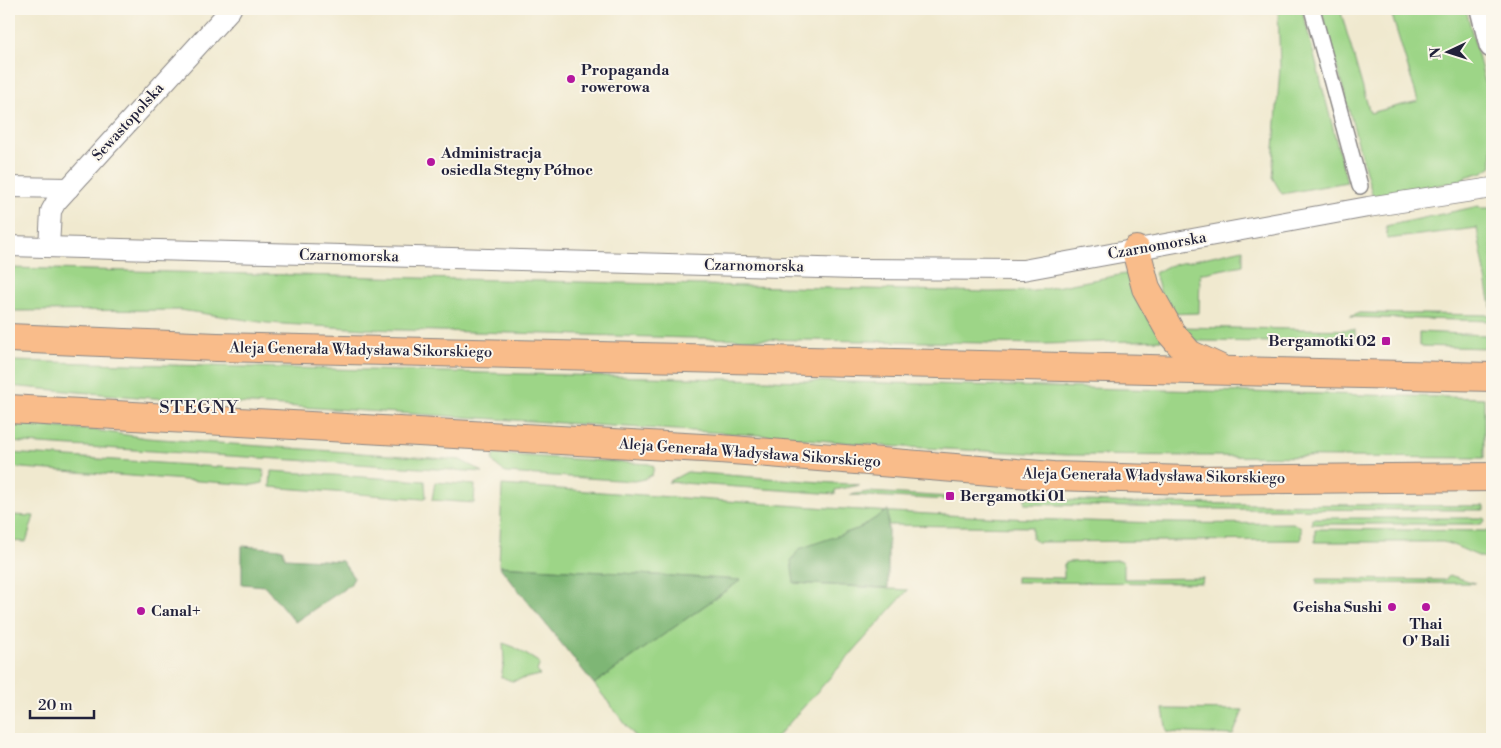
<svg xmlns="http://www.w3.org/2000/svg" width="1501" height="748" viewBox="0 0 1501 748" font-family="'Libre Bodoni',serif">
<rect width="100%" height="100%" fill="#fbf7ec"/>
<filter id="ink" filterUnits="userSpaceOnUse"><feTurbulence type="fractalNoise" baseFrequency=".02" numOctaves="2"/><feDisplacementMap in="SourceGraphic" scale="10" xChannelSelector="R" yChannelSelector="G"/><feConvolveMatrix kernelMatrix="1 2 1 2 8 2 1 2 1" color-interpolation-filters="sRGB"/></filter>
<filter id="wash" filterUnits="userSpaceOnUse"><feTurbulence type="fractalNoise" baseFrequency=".0096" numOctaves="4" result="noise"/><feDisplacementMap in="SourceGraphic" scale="20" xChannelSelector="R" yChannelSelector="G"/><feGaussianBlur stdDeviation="1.12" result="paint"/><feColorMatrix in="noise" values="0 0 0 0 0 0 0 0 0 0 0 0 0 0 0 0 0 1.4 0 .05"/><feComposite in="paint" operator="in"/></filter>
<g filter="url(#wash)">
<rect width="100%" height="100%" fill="#f0e9cf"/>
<!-- green -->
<g fill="#9dd587" stroke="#607c61">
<polygon points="1278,9 1302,9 1347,182 1282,194 1272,177 1280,67"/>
<polygon points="1321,9 1340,9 1370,113 1418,101 1390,9 1466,9 1492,109 1492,166 1483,172 1465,177 1465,180 1373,197"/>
<polygon points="1479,206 1480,208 1492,208 1492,312 1477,228 1387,239 1386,226"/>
<polygon points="1243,249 1243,265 1200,274 1199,313 1166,314 1155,273 1168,266"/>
<polygon points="9,268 989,292 1034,291 1130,273 1148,319 1162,335 1161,340 1045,344 690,338 366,329 267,323 180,310 9,311"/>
<polygon points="1359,313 1492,315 1492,321 1350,317"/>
<polygon points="1176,327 1355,330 1355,343 1199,341 1188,338"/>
<polygon points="1419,332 1486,335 1486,348 1419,346"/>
<polygon points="9,361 1484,398 1484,458 1067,455 885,446 774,436 137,397 9,386"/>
<polygon points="9,424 93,430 147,438 460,460 483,472 9,442"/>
<polygon points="9,453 264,470 263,483 253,485 9,467"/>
<polygon points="495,454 649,464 654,467 652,475 644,479 634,481 506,473 496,465 492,459"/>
<polygon points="271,471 425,481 426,497 423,499 270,487"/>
<polygon points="687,472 860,485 835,490 835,494 668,482"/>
<polygon points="435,482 475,485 474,503 432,500"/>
<path d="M502,485c263,18 527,42 791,38l8,5v12l-264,2 -5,-4v-11l-144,-2 -1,-14 -27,17 -20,7 -46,48 114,7 -133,149h-138l-43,-55 147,-104 -242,-14z"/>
<polygon points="868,492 950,497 950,500 850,495"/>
<polygon points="1025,498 1130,503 1484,506 1484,510 1203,509 1025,504"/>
<polygon points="9,515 34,516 26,542 9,541"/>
<polygon points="1312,518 1484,518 1485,521 1481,524 1312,524"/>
<path d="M1315,529l177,2v29c-17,-3 -32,-14 -49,-18h-128z"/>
<polygon points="1120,560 1124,563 1124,579 1203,578 1202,583 1016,582 1016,577 1064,578 1064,564 1067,562"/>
<polygon points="1449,575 1475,583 1317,584 1317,579 1445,580"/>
<polygon points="503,643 514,647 540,663 537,671 540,675 512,681 501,677 504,662"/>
<polygon points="1163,709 1243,710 1233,735 1167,732"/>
</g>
<!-- forest -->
<g fill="#7eb674" stroke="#506c58">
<polygon points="888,510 888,588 794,583 791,561 799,549 860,528"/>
<polygon points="242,546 283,549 285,558 342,561 354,578 350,585 295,622 265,586 242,584"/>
<polygon points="499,566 741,580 594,684"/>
</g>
</g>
<g filter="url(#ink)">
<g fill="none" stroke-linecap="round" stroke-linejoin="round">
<!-- pedestrian casing -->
<g stroke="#898685" stroke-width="18">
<polyline id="pedestrian" points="1312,9 1360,186"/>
</g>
<!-- minor casing -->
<g stroke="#898685" stroke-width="22">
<g id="minor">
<polyline points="9,187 69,188"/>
<polyline points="9,246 855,269 1023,270 1368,207 1492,188"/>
<polyline points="49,247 51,211 56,202 231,9"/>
</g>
</g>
<!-- tertiary casing -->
<g stroke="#898685" stroke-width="28">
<polyline id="tertiary" points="1483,9 1492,45"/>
</g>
<!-- primary casing -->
<g stroke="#898685" stroke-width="30">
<g id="primary">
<polyline points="1136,250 1146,288 1171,333 1189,354 1219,368"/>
<polyline points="9,338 217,347 1492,377"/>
<polyline points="9,409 720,449 1053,476 1189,480 1492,477"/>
</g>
</g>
<!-- pedestrian -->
<use href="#pedestrian" stroke="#fff" stroke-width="15"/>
<!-- minor -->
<use href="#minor" stroke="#fff" stroke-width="20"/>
<!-- tertiary -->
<use href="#tertiary" stroke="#fff" stroke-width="25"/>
<!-- primary -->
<use href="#primary" stroke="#f9bc8a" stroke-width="28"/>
</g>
</g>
<!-- markers -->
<g fill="#b5179e" stroke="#fbf7ec" stroke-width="2">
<circle cx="571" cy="79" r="5"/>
<circle cx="431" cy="162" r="5"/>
<rect x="1381" y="336" width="10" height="10" rx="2.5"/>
<rect x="945" y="491" width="10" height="10" rx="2.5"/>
<circle cx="1392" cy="607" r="5"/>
<circle cx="1426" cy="607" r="5"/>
<circle cx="141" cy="611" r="5"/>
</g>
<g text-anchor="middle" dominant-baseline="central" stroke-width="4" stroke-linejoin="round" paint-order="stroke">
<!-- poi labels -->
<g font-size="15" font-weight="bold" fill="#22223b" stroke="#fbf7ec" text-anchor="start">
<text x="581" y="70">Propaganda<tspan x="581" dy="17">rowerowa</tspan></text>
<text x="441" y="153">Administracja<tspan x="441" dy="17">osiedla Stegny Północ</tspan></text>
<text x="1376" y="341" text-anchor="end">Bergamotki 02</text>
<text x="960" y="496">Bergamotki 01</text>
<text x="1382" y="607" text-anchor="end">Geisha Sushi</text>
<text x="151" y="611">Canal+</text>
<text x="1426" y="624" text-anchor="middle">Thai<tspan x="1426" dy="17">O' Bali</tspan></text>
</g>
<!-- street labels -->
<g font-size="15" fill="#22223b" stroke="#fbf7ec">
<text transform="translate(128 122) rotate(-48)">Sewastopolska</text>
<text transform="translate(1157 246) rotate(-10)">Czarnomorska</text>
<text transform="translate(349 256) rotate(1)">Czarnomorska</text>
<text transform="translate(754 266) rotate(1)">Czarnomorska</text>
<text transform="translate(361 350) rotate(1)">Aleja Generała Władysława Sikorskiego</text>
<text transform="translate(750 453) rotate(4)">Aleja Generała Władysława Sikorskiego</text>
<text transform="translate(1154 476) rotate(1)">Aleja Generała Władysława Sikorskiego</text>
</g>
<!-- quarter labels -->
<g font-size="18" letter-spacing="1" fill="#22223b" stroke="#fbf7ec">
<text x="199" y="407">STEGNY</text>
</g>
</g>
<!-- margin -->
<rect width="1501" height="748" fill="none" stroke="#fbf7ec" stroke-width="30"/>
<!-- north arrow -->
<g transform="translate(1448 52) rotate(266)" stroke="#fbf7ec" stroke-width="4" paint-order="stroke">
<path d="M0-4L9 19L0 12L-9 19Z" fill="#22223b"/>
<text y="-8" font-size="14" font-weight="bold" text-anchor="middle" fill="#22223b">N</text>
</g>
<!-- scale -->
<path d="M30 710v8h64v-8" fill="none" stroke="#22223b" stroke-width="2.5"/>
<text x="38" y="710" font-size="15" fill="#22223b" stroke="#fbf7ec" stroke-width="4" paint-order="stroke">20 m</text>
</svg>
